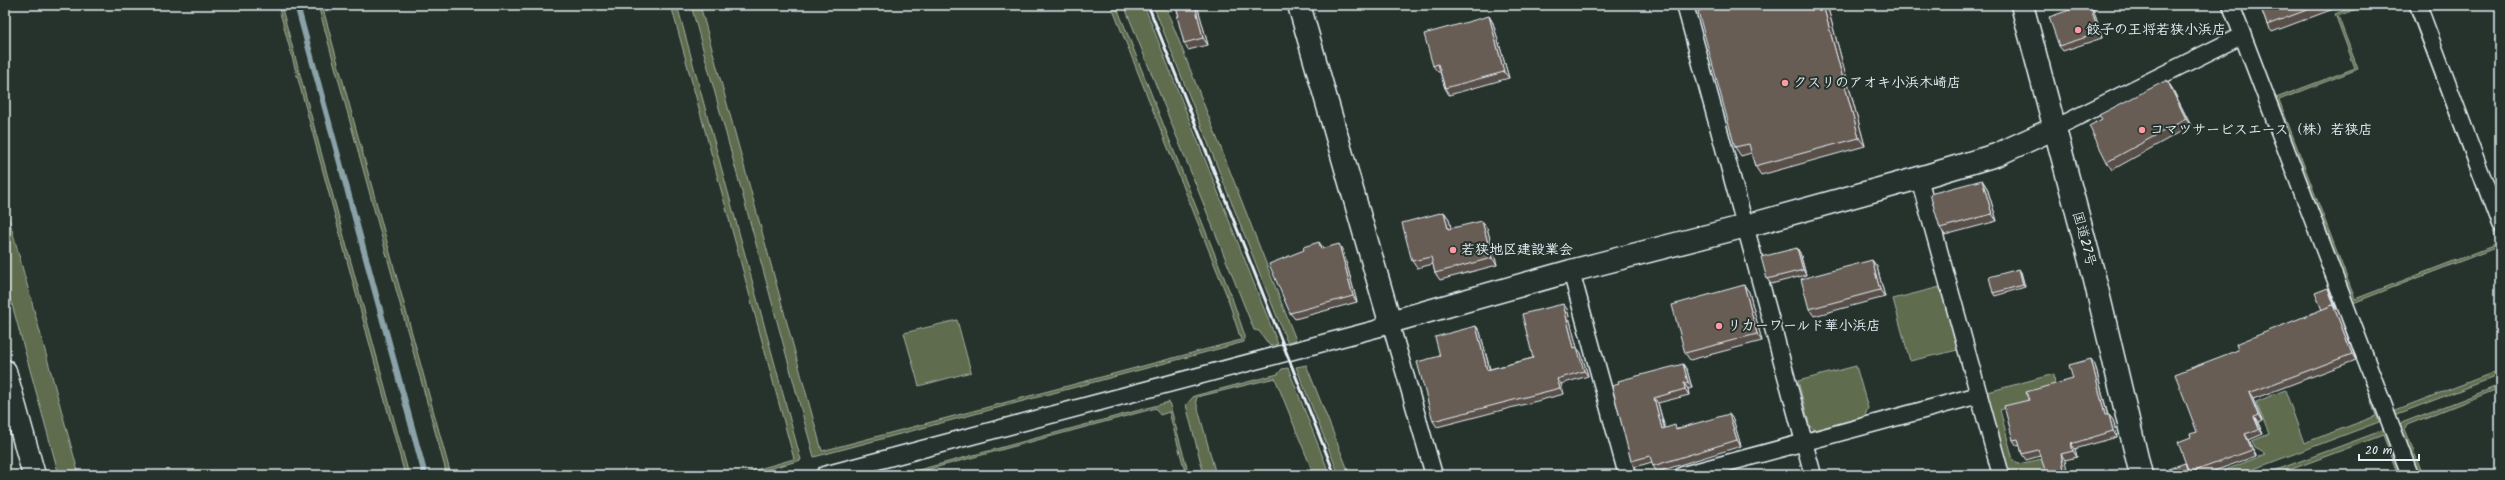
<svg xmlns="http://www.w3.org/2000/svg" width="2505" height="480" viewBox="0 0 2505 480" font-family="Kalam,'Klee One',sans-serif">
<rect width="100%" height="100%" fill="#26332d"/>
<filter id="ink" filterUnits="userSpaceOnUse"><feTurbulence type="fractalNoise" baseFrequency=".025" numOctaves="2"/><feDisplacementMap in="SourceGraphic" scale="8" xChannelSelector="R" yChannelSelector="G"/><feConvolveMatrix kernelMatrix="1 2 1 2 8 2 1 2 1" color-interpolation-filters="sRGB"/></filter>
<g filter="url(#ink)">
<!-- green -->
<g fill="#5e6c4d" stroke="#a3aea2">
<polygon points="278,5 281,5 409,475 405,475"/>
<polygon points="318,5 322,5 451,475 447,475"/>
<polygon points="671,5 677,5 801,460 747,475 738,475 794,459"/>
<polygon points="691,5 700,5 822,451 1241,340 1227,296 1111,5 1116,5 1231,295 1244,333 1244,342 814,457"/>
<polygon points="1124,5 1144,5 1278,344 1270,346 1259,331 1254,330"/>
<polygon points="1153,5 1165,5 1296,340 1287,342"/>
<polygon points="2358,5 2367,5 2338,16 2358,69 2279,100 2355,299 2498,244 2408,5 2411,5 2500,240 2500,246 2353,303 2276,98 2355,68 2335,14"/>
<polygon points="5,204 79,475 59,475 5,279"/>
<polygon points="1944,286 1962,349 1910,361 1893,299"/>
<polygon points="957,320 971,372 919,386 904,333"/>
<polygon points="1307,365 1307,367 1350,475 1339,475 1296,367"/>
<polygon points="1856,366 1868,408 1864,418 1816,430 1810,427 1798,381"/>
<polygon points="1288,368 1330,475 1314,475 1275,378 1197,397 1196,401 1216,475 1204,475 1186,405 1194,396 1278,374 1282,369"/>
<polygon points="2500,370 2500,375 2395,415 2393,411"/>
<polygon points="2054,374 2055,388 2027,395 2028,402 2000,410 2013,460 2018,464 2042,459 2046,475 2006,475 1984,393"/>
<polygon points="2500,385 2500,388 2407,425 2405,429 2423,475 2419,475 2399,424"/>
<polygon points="2285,390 2304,443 2376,416 2371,401 2372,398 2379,422 2238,475 2213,475 2266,454 2255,448 2252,441 2269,434 2256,402"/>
<polygon points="1169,402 1189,475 1186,475 1169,412 1160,415 1156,408 908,475 900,475"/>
<polygon points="2381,431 2385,433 2401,475 2398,475 2383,435 2276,475 2263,475"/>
</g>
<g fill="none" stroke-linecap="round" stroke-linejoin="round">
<!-- stream -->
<polyline stroke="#8aa2a8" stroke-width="6" points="297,5 425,475"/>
<!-- street casing -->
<g stroke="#e8f1f8" stroke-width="19">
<g id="street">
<polyline points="1685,5 1813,475"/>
<polyline points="2231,5 2410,475"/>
<polyline points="2418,5 2500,224"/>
<polyline points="2053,129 2243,35"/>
<polyline points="1919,178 2001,475"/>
<polyline points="1571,271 1627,475"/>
<polyline points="824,475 1376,329 1390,322 1434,475"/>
<polyline points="1683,475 1979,395"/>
</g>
</g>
<!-- secondary casing -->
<g stroke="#e8f1f8" stroke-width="25">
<polyline id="secondary" points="1299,5 1390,322 1571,271 1746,226 1919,178 1996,155 2053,129"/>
</g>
<!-- primary casing -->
<g stroke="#e8f1f8" stroke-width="25">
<polyline id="primary" points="5,371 34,475"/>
</g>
<!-- highway casing -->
<g stroke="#e8f1f8" stroke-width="25">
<polyline id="highway" points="2022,5 2094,276 2141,475"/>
</g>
<!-- street -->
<use href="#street" stroke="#26332d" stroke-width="16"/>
<!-- secondary -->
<use href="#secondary" stroke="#26332d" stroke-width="22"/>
<!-- primary -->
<use href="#primary" stroke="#26332d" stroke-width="22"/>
<!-- highway -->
<use href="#highway" stroke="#26332d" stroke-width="22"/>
<!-- rail -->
<polyline stroke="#e8f1f8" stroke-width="3" points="1148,5 1335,475"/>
</g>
<!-- wall -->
<g fill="#595049" stroke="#e8f1f8">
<polygon points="1175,5 1197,5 1208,45 1188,50 1184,43 1179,16"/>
<polygon points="1711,5 1827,5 1865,146 1761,175 1755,166 1751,153 1741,156 1735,147"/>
<polygon points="2260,5 2344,5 2272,32 2267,25"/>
<polygon points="2093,8 2102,38 2063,51 2059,46"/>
<polygon points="1489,16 1493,23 1509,78 1449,95 1445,88 1440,72 1438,72 1433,66"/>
<polygon points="2172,88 2191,126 2112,170 2107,162"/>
<polygon points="1982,180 1987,188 1997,221 1945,235 1940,228"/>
<polygon points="1444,212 1449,219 1451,229 1487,228 1497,265 1440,280 1435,273 1433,264 1417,268 1412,261"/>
<polygon points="1324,248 1343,251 1357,302 1295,319 1290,313"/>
<polygon points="1797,248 1800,253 1806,275 1771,284 1767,279"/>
<polygon points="1872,260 1877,267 1885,297 1814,316 1809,309"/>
<polygon points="2021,272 2025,287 1995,296 1993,293"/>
<polygon points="1744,285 1749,292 1762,341 1690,360 1685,353"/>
<polygon points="2330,291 2356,360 2253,399 2262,421 2258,423 2263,434 2249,440 2256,456 2203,475 2191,475 2189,473 2191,437 2197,432 2238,350 2322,310"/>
<polygon points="1563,304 1567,309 1577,348 1581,353 1588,376 1561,384 1564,394 1437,427 1433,421 1440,356 1476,326 1480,332 1490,369 1533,358"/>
<polygon points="2095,365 2108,415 2109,415 2113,420 2117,437 2075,449 2077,457 2065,460 2040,456 2026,460 2022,454 2020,445 2017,446 2013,440 2029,400 2073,379"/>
<polygon points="1687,370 1692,388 1688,389 1689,395 1658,403 1665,428 1677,428 1733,419 1741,446 1657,472 1653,466 1652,462 1635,467 1631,461 1619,384"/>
</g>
<!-- shaded-wall -->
<g fill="#49413c" stroke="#e8f1f8">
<polygon points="1195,5 1197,5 1208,45 1203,38"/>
<polygon points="1823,5 1827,5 1865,146 1859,138"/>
<polygon points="2090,5 2093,8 2102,38 2099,33"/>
<polygon points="1489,16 1493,23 1509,78 1504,72"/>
<polygon points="2167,80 2172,88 2191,126 2186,119"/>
<polygon points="1982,180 1987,188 1997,221 1992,214"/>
<polygon points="1444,212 1449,219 1453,236 1448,229"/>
<polygon points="1482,221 1487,228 1497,265 1492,258"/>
<polygon points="1319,242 1324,249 1321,249"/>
<polygon points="1339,244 1343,251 1357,302 1353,296"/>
<polygon points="1797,248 1800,253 1806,275 1803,270"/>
<polygon points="1872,260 1877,267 1885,297 1880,290"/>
<polygon points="2019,269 2021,272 2025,287 2023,285"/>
<polygon points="1744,285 1749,292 1762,341 1757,334"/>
<polygon points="2328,288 2330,291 2337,311 2335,308"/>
<polygon points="1563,304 1567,309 1577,348 1581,353 1588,376 1584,371 1574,348"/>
<polygon points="2333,305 2338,311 2356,360 2352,354"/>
<polygon points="1476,326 1480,332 1491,375 1487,370"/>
<polygon points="2091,359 2095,365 2109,421 2105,415"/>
<polygon points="1683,364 1687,370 1692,388 1688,382"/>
<polygon points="1557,379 1561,384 1564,394 1560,388"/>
<polygon points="1684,383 1688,389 1689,395 1685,389"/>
<polygon points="2249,393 2253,399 2262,421 2258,415"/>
<polygon points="1654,398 1658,403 1666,435 1662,429"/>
<polygon points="1729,414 1733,419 1741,446 1737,440"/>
<polygon points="2109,415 2113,420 2117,437 2113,431"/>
<polygon points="2254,417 2258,423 2263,434 2259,429"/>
<polygon points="2245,434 2249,440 2256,456 2252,450"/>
<polygon points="2071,444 2075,449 2077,457 2073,451"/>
<polygon points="2061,454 2065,460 2068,475 2065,475"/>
</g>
<!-- building -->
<g fill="#685d55" stroke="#e8f1f8">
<polygon points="1175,5 1195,5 1203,38 1184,43 1177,16 1179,16"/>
<polygon points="1711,5 1823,5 1859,138 1755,166 1749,144 1735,147 1698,11 1711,7"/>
<polygon points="2084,5 2090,5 2099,33 2059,46 2049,17"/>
<polygon points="2260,5 2320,5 2267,25"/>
<polygon points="1489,16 1504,72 1445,88 1438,64 1433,66 1424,34"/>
<polygon points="2500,38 2500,53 2495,40"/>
<polygon points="2167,80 2186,119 2107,162 2089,126 2102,119 2099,115"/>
<polygon points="1982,180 1992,214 1940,228 1930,194"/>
<polygon points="1444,212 1448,229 1482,221 1492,258 1435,273 1431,257 1412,261 1402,223"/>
<polygon points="1319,242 1321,249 1339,244 1353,296 1290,313 1269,264 1304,250 1303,247"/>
<polygon points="1797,248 1803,270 1767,279 1761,257"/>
<polygon points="1872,260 1880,290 1809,309 1801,279"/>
<polygon points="2019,269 2023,285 1993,293 1989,277"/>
<polygon points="1744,285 1757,334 1685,353 1672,305"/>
<polygon points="2328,288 2335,308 2333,305 2322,310 2315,293"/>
<polygon points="1563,304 1574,348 1577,347 1584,371 1557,379 1560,388 1433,421 1417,362 1440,356 1435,337 1476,326 1487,370 1533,358 1522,314"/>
<polygon points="2333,305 2352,354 2249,393 2258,415 2254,417 2259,429 2245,434 2252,450 2189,473 2178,442 2191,437 2190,434 2197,432 2175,374 2238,350 2236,344"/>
<polygon points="2091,359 2105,415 2109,415 2113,431 2071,444 2073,451 2061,454 2065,475 2047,475 2038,450 2022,454 2018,439 2013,440 2004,406 2029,400 2026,392 2073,379 2069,365"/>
<polygon points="1683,364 1688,382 1684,383 1685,389 1654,398 1662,429 1675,425 1676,429 1729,414 1737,440 1653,466 1650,456 1631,461 1612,386 1619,384 1618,381"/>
<polygon points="2185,463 2189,475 2170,475 2168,469"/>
</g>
</g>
<!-- markers -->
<g fill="#ff9aa2" stroke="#26332d" stroke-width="1.5">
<circle cx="2078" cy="30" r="4"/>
<circle cx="1785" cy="83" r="4"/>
<circle cx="2142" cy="130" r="4"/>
<circle cx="1453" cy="250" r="4"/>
<circle cx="1719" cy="326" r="4"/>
</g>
<g text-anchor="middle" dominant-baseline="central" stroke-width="4" stroke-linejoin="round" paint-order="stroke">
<!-- poi labels -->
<g font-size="14" font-weight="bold" fill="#e8f1f8" stroke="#26332d" text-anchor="start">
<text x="2086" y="30">餃子の王将若狭小浜店</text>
<text x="1793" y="83">クスリのアオキ小浜木崎店</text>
<text x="2150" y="130">コマツサービスエース（株）若狭店</text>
<text x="1461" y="250">若狭地区建設業会</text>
<text x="1727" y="326">リカーワールド華小浜店</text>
</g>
<!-- street labels -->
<g font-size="14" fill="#e8f1f8" stroke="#26332d">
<text transform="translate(2084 239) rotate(75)">国道27号</text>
</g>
</g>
<!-- margin -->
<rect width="2505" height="480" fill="none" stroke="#26332d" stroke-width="20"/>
<rect x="10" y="10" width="2485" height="460" fill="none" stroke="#e8f1f8" stroke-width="1.5" filter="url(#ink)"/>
<!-- scale -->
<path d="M2359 454v6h60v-6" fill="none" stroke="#e8f1f8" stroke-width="2"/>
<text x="2365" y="454" font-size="12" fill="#e8f1f8" stroke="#26332d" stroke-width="3" paint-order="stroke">20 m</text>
</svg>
